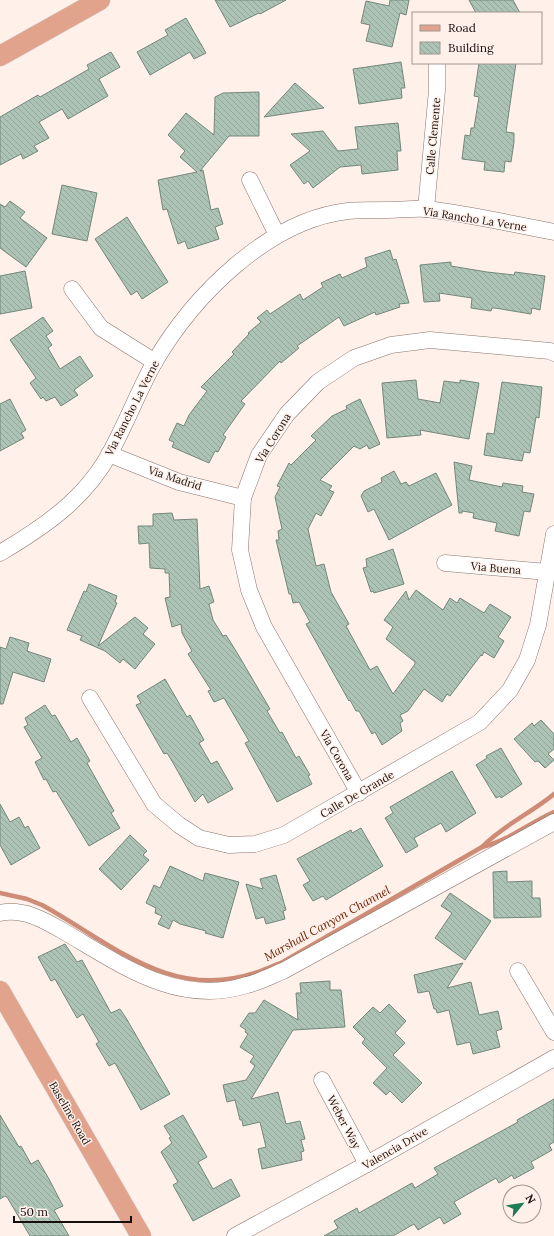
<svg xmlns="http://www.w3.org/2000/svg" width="554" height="1236" viewBox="0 0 554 1236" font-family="Lora,serif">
<defs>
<pattern id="building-back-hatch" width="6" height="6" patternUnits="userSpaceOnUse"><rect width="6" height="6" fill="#acc3b5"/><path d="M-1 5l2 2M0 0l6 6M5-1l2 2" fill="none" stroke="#93a69a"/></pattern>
</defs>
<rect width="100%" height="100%" fill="#fff0ea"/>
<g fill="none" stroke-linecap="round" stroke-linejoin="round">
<!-- stream -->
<g stroke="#ce8c76" stroke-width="4.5">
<path d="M482,847c20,-21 49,-34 72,-53"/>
<path d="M0,893l27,6 15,6c69,38 128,96 213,68 9,-3 17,-7 26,-10l201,-116c26,-6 47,-24 72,-35"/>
</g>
</g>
<!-- building -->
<g fill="url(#building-back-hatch)" stroke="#73877b">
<polygon points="215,0 286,0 260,14 259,13 230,27"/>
<polygon points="390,0 409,0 406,15 400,13 392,47 366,41 370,25 361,23 366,1 389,6"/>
<polygon points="469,0 513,0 520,13 476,13"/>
<polygon points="186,18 206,53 194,59 190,52 150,75 137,52 168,35 165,30"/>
<polygon points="111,52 120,67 99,79 108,96 68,119 62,109 39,122 49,138 34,146 38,151 23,159 21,154 0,165 0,117 38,95 40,97 89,69 87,65"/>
<polygon points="401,62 405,88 401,88 402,98 359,104 353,69"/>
<polygon points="479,63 516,63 506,132 514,133 514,142 511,162 505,161 504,172 484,170 485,162 462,159 465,135 470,136 471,128 474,128 479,97 474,96"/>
<polygon points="295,83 324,108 264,117"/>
<polygon points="259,92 259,136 229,136 200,171 203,170 211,210 218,208 223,224 215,227 219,239 188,249 185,241 178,244 167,209 163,210 158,180 197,172 180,157 185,151 168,135 186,113 214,135 215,97 223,93"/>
<polygon points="398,123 401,151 397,151 398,170 362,174 361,165 340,167 313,188 308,181 304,184 290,165 310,151 291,134 323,131 338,151 358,149 355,127"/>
<polygon points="62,185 97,193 87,241 52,234"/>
<polygon points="10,201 25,212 20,218 47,238 26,267 0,248 0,204 5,207"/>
<polygon points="127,217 168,282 142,299 137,291 131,295 95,239"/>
<polygon points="390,250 393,260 396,259 409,303 399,304 400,307 376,315 375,312 344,326 339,317 297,346 299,348 281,363 280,361 241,401 245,404 223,435 226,437 218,452 215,451 209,463 172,447 174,442 169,440 177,423 184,426 189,415 207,391 201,387 234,354 232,352 249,334 248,333 261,322 257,318 267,310 270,314 300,294 303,300 323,287 321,283 340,274 342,278 367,267 365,258"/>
<polygon points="451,262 451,266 487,272 514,275 515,272 545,276 540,310 532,308 531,314 495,308 492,308 491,311 471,308 472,298 439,293 440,301 424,302 420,265"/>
<polygon points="25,271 32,308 0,314 0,276"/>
<polygon points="43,317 53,331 46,336 52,345 48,348 60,369 80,356 93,376 74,390 78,395 61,406 55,397 46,401 43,397 41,399 30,383 36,378 10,340"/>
<polygon points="416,380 418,399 440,403 444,381 460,383 460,380 479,383 469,439 420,430 421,435 387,438 382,383"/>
<polygon points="502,382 542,387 539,418 536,417 530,453 524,452 522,461 484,455 487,433 494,434"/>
<polygon points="10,399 26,430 21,433 24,438 0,451 0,404"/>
<polygon points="360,399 380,444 369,449 367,445 360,449 354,446 320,480 332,486 329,490 334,492 321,516 316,513 308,529 316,566 324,564 331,592 349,624 346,626 370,670 377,666 393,694 415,664 415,662 386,639 393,627 384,620 406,591 409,600 416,590 443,610 450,598 457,603 460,598 484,613 490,604 511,617 498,637 504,641 494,658 484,652 482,656 481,655 450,696 447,694 442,702 424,689 408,711 400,715 403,721 400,723 402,731 382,745 375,732 372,734 359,711 356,711 350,700 349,701 306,624 310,622 299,602 293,603 291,594 289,594 276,540 279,540 278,531 282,529 275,497 280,487 277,486 289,463 291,465 316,440 311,436 332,416 347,409 346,406"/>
<polygon points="454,462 472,466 469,480 502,487 503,483 523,486 522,492 534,494 530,512 524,511 519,536 495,531 497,523 473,518 474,513 462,511 462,513 459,513"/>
<polygon points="394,471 401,484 406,482 409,486 436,473 452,505 389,540 374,509 368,512 361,496 364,491 382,482 381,478"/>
<polygon points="172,513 174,520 197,519 200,589 209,586 214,602 209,604 213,620 223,636 226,635 239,656 270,709 267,711 280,733 282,732 296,758 299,756 310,775 308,776 312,784 277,802 245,743 249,741 224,698 214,702 208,691 211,690 188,654 192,651 182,633 181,624 172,627 165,598 170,597 169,573 165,573 165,569 150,568 149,543 139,544 138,526 153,526 153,514"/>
<polygon points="393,549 404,584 374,593 373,591 371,592 363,568 367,567 366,559"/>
<polygon points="89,584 117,596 115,602 117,603 98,646 135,617 148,628 143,634 155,644 135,669 123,659 120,663 105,651 80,640 82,636 67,630 84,591 86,592"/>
<polygon points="10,637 29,643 27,651 51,659 44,682 13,672 3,704 0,704 0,647 6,649"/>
<polygon points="165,679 187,717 190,715 204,740 199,743 211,764 217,761 233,789 208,803 203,794 195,802 172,761 167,753 164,754 136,705 141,703 137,696"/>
<polygon points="45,705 52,716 55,715 71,742 77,738 90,761 87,763 114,811 111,813 120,828 89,846 56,791 53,792 46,779 44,780 35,762 42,758 24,727 28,725 25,718"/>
<polygon points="541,720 554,734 554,749 548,754 554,760 545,768 539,762 537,761 535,762 514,739 532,723 534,726"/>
<polygon points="501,748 522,784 501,798 500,796 496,798 476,765 487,758 486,756"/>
<polygon points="452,771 476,813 446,832 441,823 414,838 418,846 406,853 385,818 393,813 390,807"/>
<polygon points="0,804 10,822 19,817 25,828 28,826 40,848 11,865 0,845"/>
<polygon points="361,828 383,866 326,900 323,896 313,901 303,885 310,881 297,859 351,830 352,833"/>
<polygon points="130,835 147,851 143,855 149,860 121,890 99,869"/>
<polygon points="170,866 203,881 205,873 239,882 223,938 205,933 206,931 180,924 173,920 169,929 158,924 162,916 155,913 156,908 146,903 154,885 160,888"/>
<polygon points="507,871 507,882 532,881 532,898 540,898 541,917 494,918 493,872"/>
<polygon points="276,875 286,910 283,911 285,919 266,924 264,917 256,919 246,884 263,889 260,879"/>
<polygon points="450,893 491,921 465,960 435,938 452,913 441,906"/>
<polygon points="65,944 77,962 82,960 111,1013 120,1009 126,1018 170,1094 141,1110 115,1063 109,1066 96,1044 99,1042 83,1014 77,1018 55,979 51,981 38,957"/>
<polygon points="463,963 447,988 471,982 479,1015 498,1011 502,1029 496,1031 500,1047 473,1054 470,1042 457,1045 449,1010 437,1013 436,1009 434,1009 429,991 418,993 414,975"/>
<polygon points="330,981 330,990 341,990 345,1027 293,1030 251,1099 278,1092 286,1124 300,1121 305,1139 301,1140 304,1151 301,1152 302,1160 262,1169 258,1149 266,1147 260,1122 243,1126 242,1120 240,1120 235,1100 227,1102 223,1085 246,1080 255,1066 250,1062 254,1056 240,1047 248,1034 245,1032 246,1030 240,1026 249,1013 255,1013 264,1000 298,1020 296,993 301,993 300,983"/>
<polygon points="389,1004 406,1021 395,1033 405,1043 393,1055 422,1083 402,1103 390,1091 386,1095 373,1083 387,1068 362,1043 365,1039 353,1027 373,1007 380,1013"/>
<polygon points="554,1099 554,1142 549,1145 552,1150 531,1162 534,1168 514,1179 512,1175 499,1183 496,1178 454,1202 461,1214 444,1224 440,1217 418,1230 414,1224 393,1236 324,1236 338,1228 334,1221 357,1208 359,1213 412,1183 415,1188 438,1174 434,1168 518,1122 517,1120"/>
<polygon points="0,1115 19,1147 21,1146 31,1164 38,1160 49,1179 63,1206 54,1210 69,1236 30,1236 7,1197 5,1196 0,1199"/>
<polygon points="183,1115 207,1157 198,1162 213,1189 231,1179 240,1196 193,1221 173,1185 178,1182 161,1152 172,1143 169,1138 171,1137 164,1126"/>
</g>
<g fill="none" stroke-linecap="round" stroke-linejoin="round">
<!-- minor casing -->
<g stroke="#8a736c" stroke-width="17">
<g id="minor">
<polyline points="250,180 277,235"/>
<polyline points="426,209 437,90 437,63"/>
<polyline points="72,289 101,328 155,362"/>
<polyline points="109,454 179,482 243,498"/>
<path d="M0,553c44,-26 85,-54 110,-100 16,-29 28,-61 44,-90 39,-67 114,-143 194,-152 13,-1 27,-1 40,-1 12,0 26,-2 39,-1 42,5 85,15 127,23"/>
<polyline points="445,563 547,572"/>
<polyline points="90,698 154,804 179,825 199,838 229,845 255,844 284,835 480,722 510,690 527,660 538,625 554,534"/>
<polyline points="359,793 264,627 249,590 240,550 243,498 259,455 287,414 318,382 354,358 391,345 430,340 550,351 554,353"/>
<path d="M0,913c23,-5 44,7 63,18 57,33 114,76 184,54 12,-3 24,-9 36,-14l271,-149"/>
<polyline points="518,971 554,1032"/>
<polyline points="322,1080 367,1164"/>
<polyline points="235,1236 367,1164 554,1058"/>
</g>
</g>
<!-- major casing -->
<g stroke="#d5d4d3" stroke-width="21">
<g id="major">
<polyline points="0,56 100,0"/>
<polyline points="0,991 141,1236"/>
</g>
</g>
<!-- minor -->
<use href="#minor" stroke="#fff" stroke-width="16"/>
<!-- major -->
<use href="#major" stroke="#e2a38d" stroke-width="20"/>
</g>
<g text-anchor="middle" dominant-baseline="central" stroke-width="3" stroke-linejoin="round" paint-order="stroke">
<!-- street labels -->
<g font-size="11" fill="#170f0c" stroke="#fff0ea">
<text transform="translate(433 136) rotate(-85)">Calle Clemente</text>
<text transform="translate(475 219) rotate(9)">Via Rancho La Verne</text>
<text transform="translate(132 408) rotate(-63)">Via Rancho La Verne</text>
<text transform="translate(273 438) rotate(-58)">Via Corona</text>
<text transform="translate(175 478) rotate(18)">Via Madrid</text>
<text transform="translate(496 568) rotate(5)">Via Buena</text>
<text transform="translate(337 755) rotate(60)">Via Corona</text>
<text transform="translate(357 794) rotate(-30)">Calle De Grande</text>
<text transform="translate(70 1113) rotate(60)">Baseline Road</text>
<text transform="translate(344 1122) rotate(62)">Weber Way</text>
<text transform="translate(395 1148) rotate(-30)">Valencia Drive</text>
</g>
<!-- water labels -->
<g font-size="12" font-style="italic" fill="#6e1f00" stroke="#fff0ea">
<text transform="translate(327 923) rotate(-29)">Marshall Canyon Channel</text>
</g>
</g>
<!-- legend -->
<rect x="412" y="12" width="130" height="52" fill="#fff0ea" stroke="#a29691"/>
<rect x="420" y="25" width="20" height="6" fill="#e2a38d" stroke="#a29691"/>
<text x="448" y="32" font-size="12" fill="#170f0c">Road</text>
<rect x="420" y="42" width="20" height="12" fill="url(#building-back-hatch)" stroke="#a29691"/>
<text x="448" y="52" font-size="12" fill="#170f0c">Building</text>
<!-- north arrow -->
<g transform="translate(522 1204) rotate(60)"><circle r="19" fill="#fff0ea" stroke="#a29691"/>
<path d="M0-3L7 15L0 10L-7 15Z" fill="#1e7d54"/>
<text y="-6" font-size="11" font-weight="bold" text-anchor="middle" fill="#170f0c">N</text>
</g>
<!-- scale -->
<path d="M14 1216v6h117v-6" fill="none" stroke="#170f0c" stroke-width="2"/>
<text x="20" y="1216" font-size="12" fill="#170f0c" stroke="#fff0ea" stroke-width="3" paint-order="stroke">50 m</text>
</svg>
